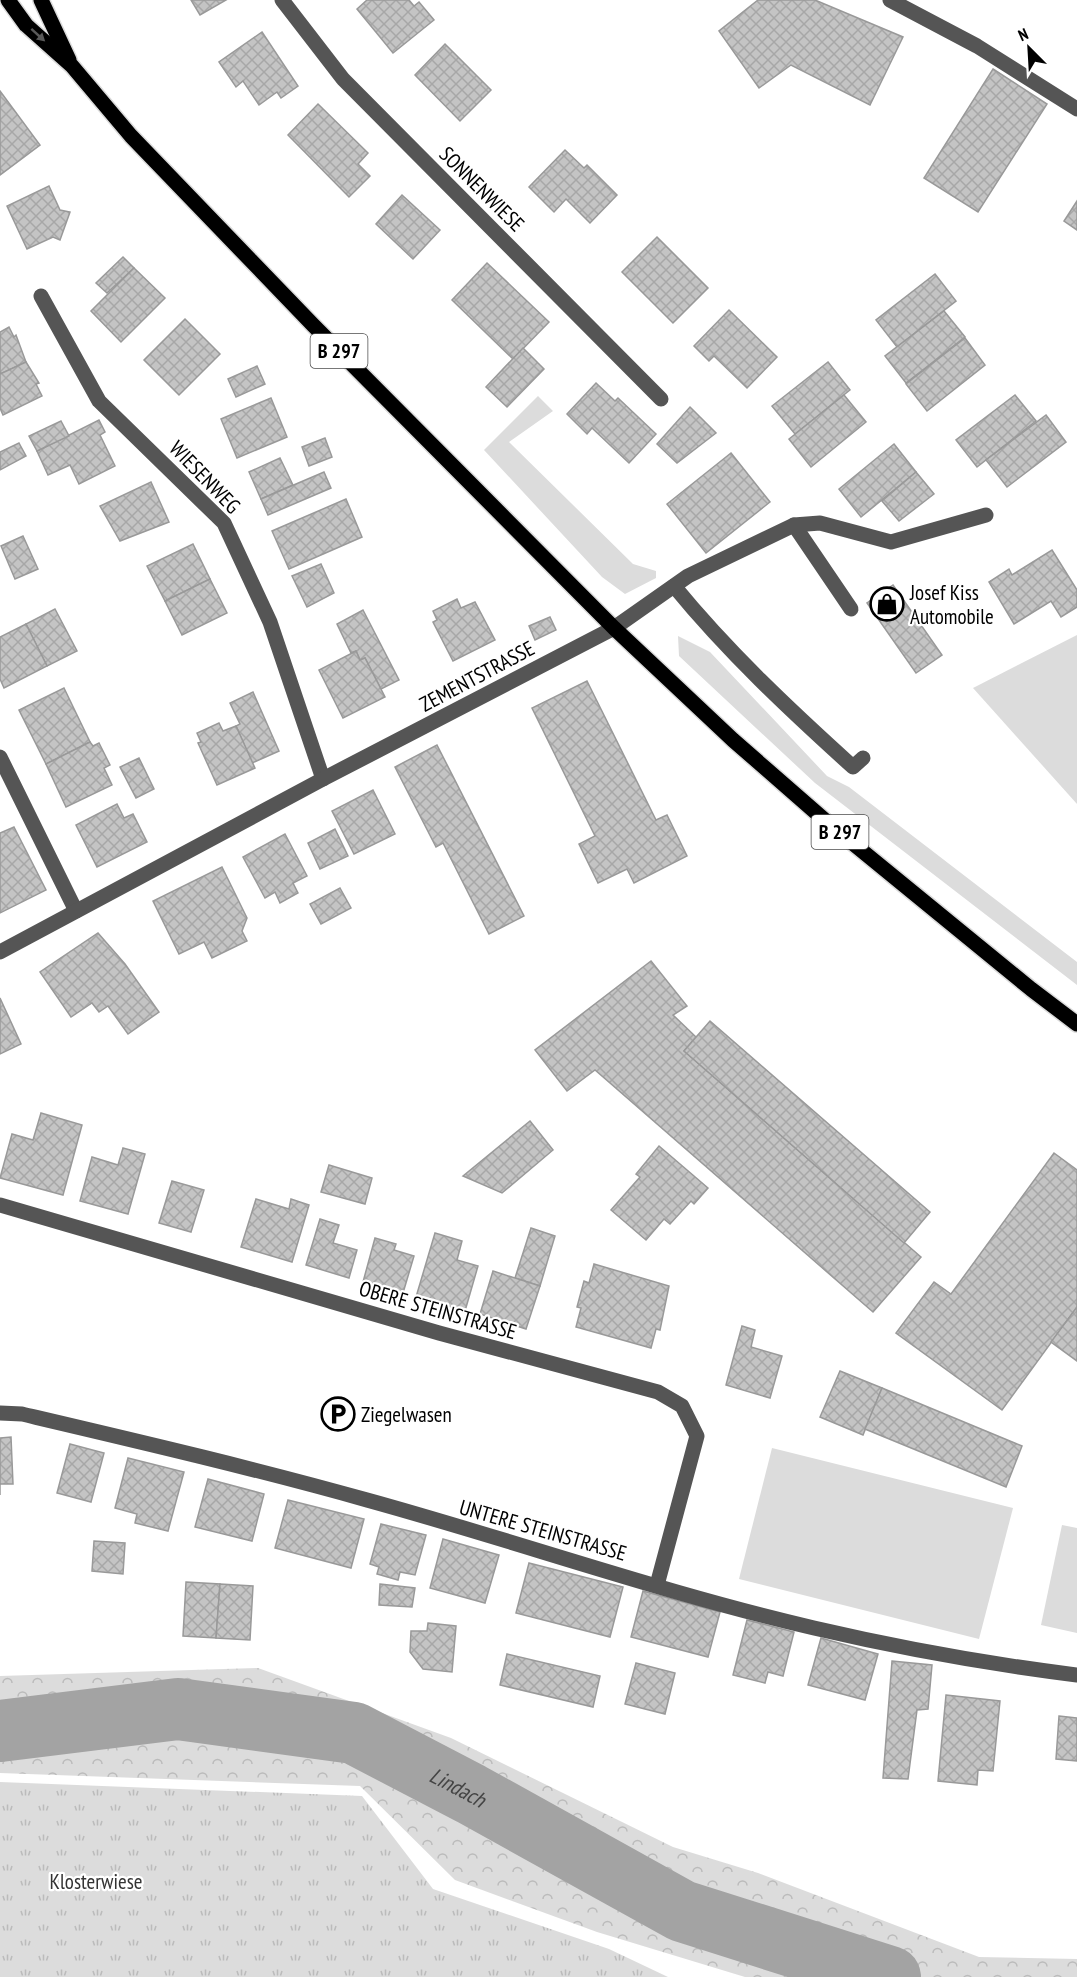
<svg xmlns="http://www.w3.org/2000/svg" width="1077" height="1977" viewBox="0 0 1077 1977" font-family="'PT Sans Narrow',sans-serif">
<defs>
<pattern id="forest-crowns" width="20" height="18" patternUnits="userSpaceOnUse" patternTransform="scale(1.5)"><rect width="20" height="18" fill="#dcdcdc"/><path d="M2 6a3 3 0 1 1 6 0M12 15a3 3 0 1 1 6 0" fill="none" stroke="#bbb"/></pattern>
<pattern id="park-tufts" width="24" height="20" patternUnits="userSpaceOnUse" patternTransform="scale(1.5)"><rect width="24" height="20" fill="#dcdcdc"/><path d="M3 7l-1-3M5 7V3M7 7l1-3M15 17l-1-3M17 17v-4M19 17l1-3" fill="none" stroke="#bbb"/></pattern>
<pattern id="building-cross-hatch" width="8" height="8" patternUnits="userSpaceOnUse" patternTransform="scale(1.5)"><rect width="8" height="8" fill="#c4c4c4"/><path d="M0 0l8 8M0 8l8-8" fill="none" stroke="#a7a7a7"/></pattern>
</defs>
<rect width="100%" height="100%" fill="#fff"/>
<!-- green -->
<g fill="#dcdcdc">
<polygon points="538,396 553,411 509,442 633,564 656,571 656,578 625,594 602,577 484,450"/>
<polygon points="1077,635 1077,804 973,688"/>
<polygon points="678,636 710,652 827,776 849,787 1077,962 1077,985 815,783 679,656"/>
<polygon points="772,1448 1013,1508 979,1639 739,1579"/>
<polygon points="1062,1525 1077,1528 1077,1633 1041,1625"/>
</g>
<!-- forest -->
<polygon fill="url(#forest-crowns)" points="258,1668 451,1738 673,1847 758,1873 979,1957 1077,1959 1077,1977 745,1977 597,1932 455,1880 360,1786 0,1773 0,1676"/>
<!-- park -->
<polygon fill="url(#park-tufts)" points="0,1782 362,1796 433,1889 609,1949 668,1977 0,1977"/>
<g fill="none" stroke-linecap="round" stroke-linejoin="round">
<!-- river -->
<path stroke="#a3a3a3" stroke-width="62" id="s1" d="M0,1731l178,-22 176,24 117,61 211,117 208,66"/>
</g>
<!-- building -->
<g fill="url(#building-cross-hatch)" stroke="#999" stroke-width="1.5">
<polygon points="191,0 226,0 200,15"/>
<polygon points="367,0 409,0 414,6 419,2 434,20 393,53 357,9"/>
<polygon points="758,0 815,0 903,37 870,105 791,65 759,88 719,31"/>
<polygon points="262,32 298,86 281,98 277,92 259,105 243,81 236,87 219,62"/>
<polygon points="445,44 491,90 460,121 415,75"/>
<polygon points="993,69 1047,104 978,212 924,178"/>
<polygon points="0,91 40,145 0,175"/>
<polygon points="318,104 368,153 358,164 370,176 349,197 288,135"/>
<polygon points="565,150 584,168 587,165 617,195 590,223 566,199 554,212 529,187"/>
<polygon points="49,186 60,210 70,212 60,240 53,237 27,249 7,206"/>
<polygon points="402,195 440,230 413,259 376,224"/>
<polygon points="1077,201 1077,230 1064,221"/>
<polygon points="657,237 708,288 673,323 622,272"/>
<polygon points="123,257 134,268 107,293 96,283"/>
<polygon points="487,263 549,322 513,359 452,300"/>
<polygon points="134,268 165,298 121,342 91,311"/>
<polygon points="935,274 956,301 897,347 876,320"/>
<polygon points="729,310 777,357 747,388 714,356 709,361 694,346"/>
<polygon points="944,311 965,337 906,383 885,356"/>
<polygon points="185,319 220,354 179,395 144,360"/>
<polygon points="9,327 14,337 16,335 26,362 0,374 0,332"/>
<polygon points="965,338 985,365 927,411 906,384"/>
<polygon points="523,348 544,369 507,407 486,387"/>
<polygon points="26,362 39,383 36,384 42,396 3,415 0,408 0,374"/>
<polygon points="828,362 850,390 795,434 772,406"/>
<polygon points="257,366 265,384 236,397 228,379"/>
<polygon points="596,383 615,401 618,398 656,434 629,463 592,428 587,434 567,414"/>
<polygon points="844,395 866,422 811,467 789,439"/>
<polygon points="1015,395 1036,421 977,467 956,440"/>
<polygon points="271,398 287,437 237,458 221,419"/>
<polygon points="690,407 716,433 677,463 657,444"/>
<polygon points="1046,415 1066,442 1007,487 986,460"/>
<polygon points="99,420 105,432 100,435 115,466 79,484 70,465 48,475 37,451"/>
<polygon points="61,421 69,436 37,451 29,436"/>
<polygon points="325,438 332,457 309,466 302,447"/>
<polygon points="19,443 26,456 0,470 0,452"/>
<polygon points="894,444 916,472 861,517 839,489"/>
<polygon points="731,453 770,502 706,553 667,504"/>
<polygon points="280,458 293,485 261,499 249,472"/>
<polygon points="324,472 331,488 268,515 261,499"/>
<polygon points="916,472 934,494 899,521 882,501"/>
<polygon points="151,482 169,522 120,541 100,506"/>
<polygon points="346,499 362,537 289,569 272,531"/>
<polygon points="23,536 38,569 15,579 1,546"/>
<polygon points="193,544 210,579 165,601 147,566"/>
<polygon points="1052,550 1077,590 1077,607 1061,617 1051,601 1014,624 989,582 1009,569 1012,575"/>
<polygon points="321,564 334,593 307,607 292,576"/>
<polygon points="210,579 227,613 182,635 165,601"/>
<polygon points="893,585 942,655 916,673 867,603"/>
<polygon points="457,599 461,608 475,602 495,640 453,661 433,622 437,620 433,611"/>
<polygon points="55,609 77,651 47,666 26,624"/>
<polygon points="363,610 399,680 381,689 365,658 360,660 356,651 351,653 337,624"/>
<polygon points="550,617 556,630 535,640 529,626"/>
<polygon points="26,624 47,666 4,688 0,679 0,637"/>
<polygon points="356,651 360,660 365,658 385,697 343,718 319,670"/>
<polygon points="587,681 656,820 667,815 687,856 634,883 627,869 598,883 579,844 595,836 532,708"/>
<polygon points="64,688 90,742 46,764 19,710"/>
<polygon points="253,692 279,751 252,763 236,726 240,724 230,703"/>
<polygon points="219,723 223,731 236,726 255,768 217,785 198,743 201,742 197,733"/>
<polygon points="90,742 93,746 99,743 110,765 104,768 112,785 66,807 46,764"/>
<polygon points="437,745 524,916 489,934 443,843 436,847 395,767"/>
<polygon points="139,758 154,789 136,798 120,767"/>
<polygon points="373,790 395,834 354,854 332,811"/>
<polygon points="117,804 124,818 133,814 147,842 97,867 76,825"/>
<polygon points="14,827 46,890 0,913 0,833"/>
<polygon points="335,829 348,856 320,869 308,843"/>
<polygon points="285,834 307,876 293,883 298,893 280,903 275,892 265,898 243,857"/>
<polygon points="222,867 247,918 242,931 247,941 212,958 204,942 179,954 153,901"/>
<polygon points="340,888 351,908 321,924 310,904"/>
<polygon points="98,933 125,964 159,1012 128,1034 108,1006 99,1012 92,1003 71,1017 40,972"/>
<polygon points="651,961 687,1006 673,1015 696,1037 684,1051 921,1257 873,1312 595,1070 567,1091 535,1050"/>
<polygon points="0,998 21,1044 0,1054"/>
<polygon points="710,1021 930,1212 904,1243 684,1051"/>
<polygon points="41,1113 82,1125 63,1195 0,1178 12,1134 33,1140"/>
<polygon points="530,1121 553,1150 502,1193 463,1176"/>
<polygon points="659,1146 708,1188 694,1204 691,1201 670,1224 664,1219 646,1240 611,1210 640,1177 636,1174"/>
<polygon points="123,1148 145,1154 128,1214 80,1201 92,1157 118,1165"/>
<polygon points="1054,1153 1077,1170 1077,1307 1002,1410 896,1333 934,1282 951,1294"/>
<polygon points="329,1165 372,1178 365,1204 321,1192"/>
<polygon points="172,1181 204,1190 191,1232 159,1223"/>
<polygon points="256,1199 289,1209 291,1199 309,1205 292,1262 241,1247"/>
<polygon points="320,1219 339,1225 333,1243 357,1250 349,1278 306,1265"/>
<polygon points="531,1228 555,1236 540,1286 515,1278"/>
<polygon points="435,1233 462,1241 457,1260 478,1266 465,1311 416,1297"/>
<polygon points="375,1238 396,1244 394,1250 414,1256 403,1293 363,1282"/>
<polygon points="594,1264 669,1286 660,1330 656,1329 651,1348 576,1327 581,1308 577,1307 584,1281 589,1283"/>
<polygon points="493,1271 540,1286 526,1329 480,1314"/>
<polygon points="1077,1307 1077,1361 1051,1342"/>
<polygon points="742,1326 755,1330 751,1347 782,1356 770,1398 726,1385"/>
<polygon points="840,1371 882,1388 863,1435 820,1417"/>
<polygon points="882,1388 1022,1446 1006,1487 865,1429"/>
<polygon points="11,1437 13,1484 0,1484 0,1495 0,1438"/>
<polygon points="70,1444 104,1453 91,1502 57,1493"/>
<polygon points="128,1458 184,1472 168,1531 135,1523 137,1514 115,1508"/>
<polygon points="208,1479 264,1494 252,1541 195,1527"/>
<polygon points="288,1500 364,1519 351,1568 275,1548"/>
<polygon points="381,1524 426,1535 415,1575 400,1572 398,1580 377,1574 379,1567 370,1564"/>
<polygon points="443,1539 499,1555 485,1603 430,1588"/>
<polygon points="94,1541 125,1543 123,1574 92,1571"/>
<polygon points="529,1563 623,1587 610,1637 516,1613"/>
<polygon points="186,1582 220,1584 216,1638 183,1636"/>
<polygon points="220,1584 253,1586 250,1640 216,1638"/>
<polygon points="380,1584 415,1588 412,1607 379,1605"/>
<polygon points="643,1591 720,1612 708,1657 631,1637"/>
<polygon points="747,1620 794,1632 783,1676 768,1672 765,1683 733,1675"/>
<polygon points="428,1623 456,1626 452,1672 423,1669 410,1652 411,1631 427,1631"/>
<polygon points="821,1638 878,1654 865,1700 808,1685"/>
<polygon points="507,1654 600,1676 593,1707 500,1685"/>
<polygon points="892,1661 932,1665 928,1709 917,1710 908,1779 883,1778"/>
<polygon points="636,1663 675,1673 665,1714 625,1704"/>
<polygon points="946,1695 1000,1701 993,1771 978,1770 977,1785 938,1781"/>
<polygon points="1059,1716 1077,1718 1077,1761 1056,1759"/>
</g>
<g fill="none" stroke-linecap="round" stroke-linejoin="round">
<!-- major casing -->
<g stroke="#dbdbdb" stroke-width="18">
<g id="major">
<polyline points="8,0 26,25 72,66 131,136 313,325 614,628 733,740 828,823 1031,989 1077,1024"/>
<polyline points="41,0 69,60"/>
</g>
</g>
<!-- minor -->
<g stroke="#555" stroke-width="15">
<polyline points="282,0 343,79 661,399"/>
<polyline points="890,0 977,46 1077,109"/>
<polyline points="41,296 99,401 224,523 270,622 323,779"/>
<polyline points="794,525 851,609"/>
<path d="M674,586c54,66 116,124 179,181l10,-9"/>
<polyline points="0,757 76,911"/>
<polyline points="0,952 323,779 614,628 688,576 794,525 820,523 891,542 986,515"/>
<polyline points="0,1205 439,1333 658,1392 682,1406 697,1436 657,1585"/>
<path d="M0,1413l22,1c115,27 231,54 345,86 149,41 296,93 447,128 86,20 174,36 263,47"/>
</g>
<!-- major -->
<use href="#major" stroke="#000" stroke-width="15"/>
</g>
<!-- one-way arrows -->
<defs><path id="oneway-solid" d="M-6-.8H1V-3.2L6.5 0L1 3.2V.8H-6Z" transform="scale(1.5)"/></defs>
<use fill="#595959" href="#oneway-solid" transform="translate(38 35) rotate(42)"/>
<!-- icons -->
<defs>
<g id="shop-ring" transform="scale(1.725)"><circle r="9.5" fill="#fff" stroke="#000" stroke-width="1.5"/><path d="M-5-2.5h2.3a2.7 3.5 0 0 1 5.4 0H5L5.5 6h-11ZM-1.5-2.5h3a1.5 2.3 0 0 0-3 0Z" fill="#000"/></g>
<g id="parking-ring" transform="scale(1.725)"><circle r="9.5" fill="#fff" stroke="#000" stroke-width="1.5"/><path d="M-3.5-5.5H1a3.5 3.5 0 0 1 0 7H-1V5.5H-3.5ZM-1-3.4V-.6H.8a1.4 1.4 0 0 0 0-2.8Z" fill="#000"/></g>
</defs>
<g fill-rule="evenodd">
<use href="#shop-ring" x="887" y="604"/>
<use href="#parking-ring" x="338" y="1414"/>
</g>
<g text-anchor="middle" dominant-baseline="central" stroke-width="4.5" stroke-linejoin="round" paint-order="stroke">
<!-- shield labels -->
<g fill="#fff" stroke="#4c4c4c" stroke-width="1.5">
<rect x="310.5" y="334" width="57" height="34" rx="4.5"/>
<rect x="811.5" y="815" width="57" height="34" rx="4.5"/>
</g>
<g font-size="20" font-weight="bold" fill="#000">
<text x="339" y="351">B 297</text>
<text x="840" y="832">B 297</text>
</g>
<!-- street labels -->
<g font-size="21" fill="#000" stroke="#fff">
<text transform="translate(482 189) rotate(45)">SONNENWIESE</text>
<text transform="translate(205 477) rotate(46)">WIESENWEG</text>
<text transform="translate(477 676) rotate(-28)">ZEMENTSTRASSE</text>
<text transform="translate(438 1310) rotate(16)">OBERE STEINSTRASSE</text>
<text transform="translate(543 1530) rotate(16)">UNTERE STEINSTRASSE</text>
</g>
<!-- poi labels -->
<g font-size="21" fill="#000" stroke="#fff" text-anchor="start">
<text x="910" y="592">Josef Kiss<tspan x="910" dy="24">Automobile</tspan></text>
<text x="361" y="1414">Ziegelwasen</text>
</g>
<!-- park labels -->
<g font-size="21" fill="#333" stroke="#fff">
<text x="96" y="1881">Klosterwiese</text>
</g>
<!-- water labels -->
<g font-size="22" font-style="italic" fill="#444" stroke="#fff">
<text stroke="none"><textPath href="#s1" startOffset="474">Lindach</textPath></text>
</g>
</g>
<!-- north arrow -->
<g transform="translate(1029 48) rotate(336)" stroke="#ffffff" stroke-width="4.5" paint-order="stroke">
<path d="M0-4.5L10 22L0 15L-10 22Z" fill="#000000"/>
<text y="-9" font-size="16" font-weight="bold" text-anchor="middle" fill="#000000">N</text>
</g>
</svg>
